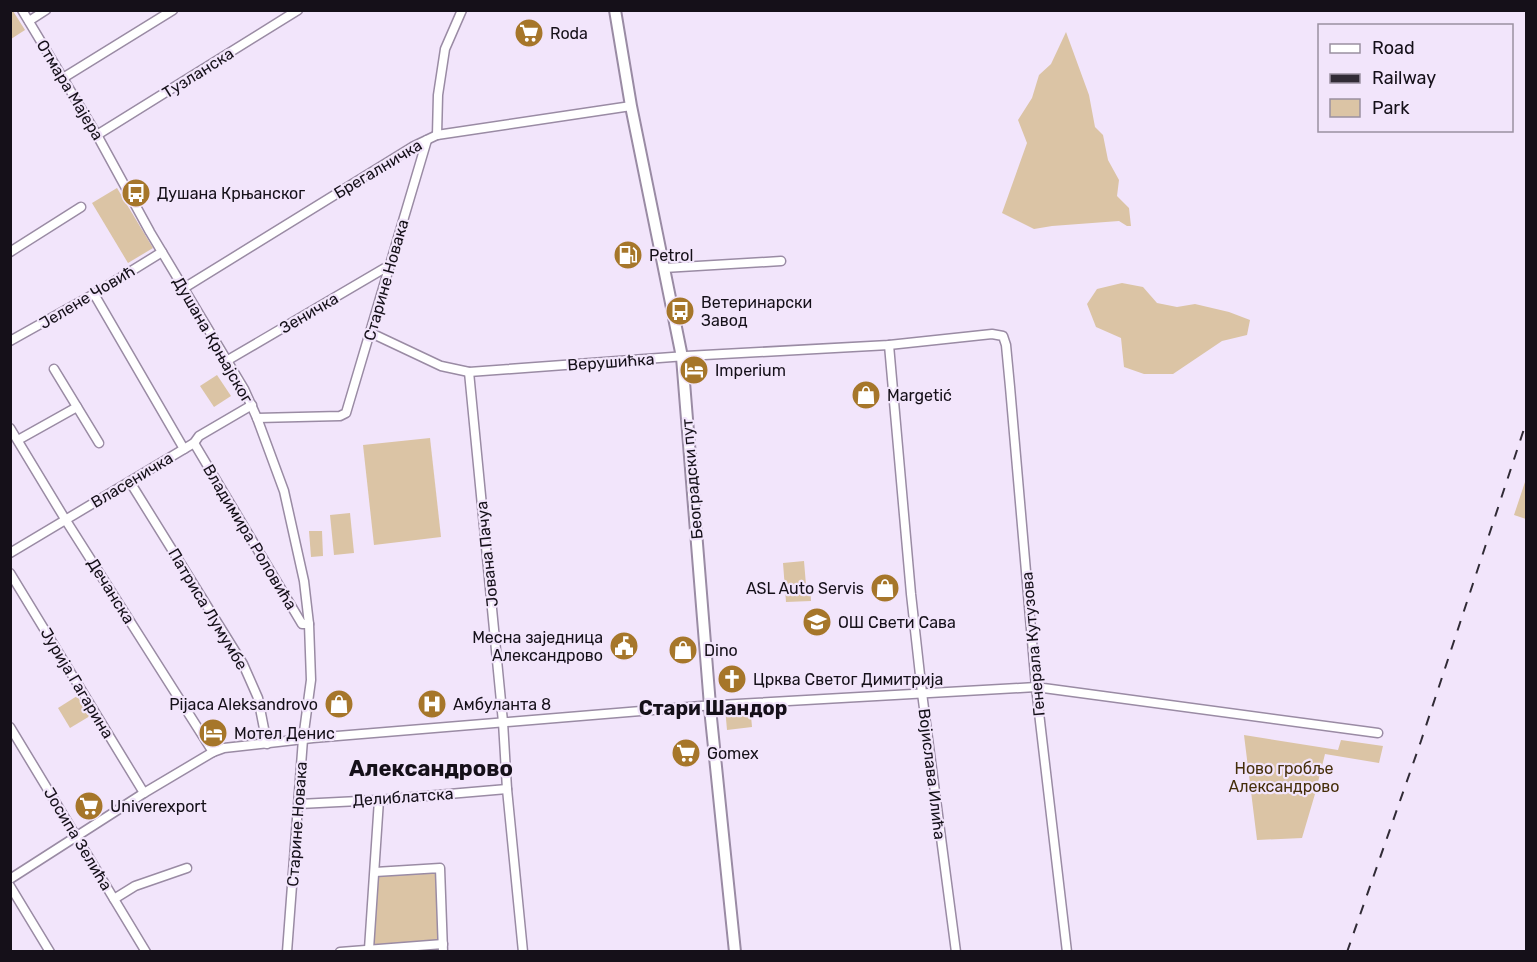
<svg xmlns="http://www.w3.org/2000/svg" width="1537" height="962" viewBox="0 0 1537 962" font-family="Rubik,sans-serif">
<rect width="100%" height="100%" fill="#f2e5fb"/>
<!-- green -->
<g fill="#dbc4a5">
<polygon points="11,10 13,11 25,30 11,39"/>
<polygon points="1066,32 1089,95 1095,127 1103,135 1108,160 1119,180 1117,196 1129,208 1131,226 1127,226 1119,221 1052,226 1034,229 1002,213 1027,143 1018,120 1032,98 1039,75 1051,64"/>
<polygon points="117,188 153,248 128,263 92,203"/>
<polygon points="1122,283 1143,287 1157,303 1177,307 1195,304 1229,312 1250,320 1247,335 1222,341 1173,374 1144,374 1124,367 1121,338 1096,327 1087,304 1097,289"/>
<polygon points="217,375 231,396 214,407 200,386"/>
<polygon points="430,438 441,537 374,545 363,445"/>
<polygon points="1526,479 1526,519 1514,515"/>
<polygon points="350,513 354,553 334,555 330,515"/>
<polygon points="309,531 322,531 323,556 311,557"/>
<polygon points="804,561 806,585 810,585 811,601 786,602 783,563"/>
<polygon points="77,696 90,716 70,728 58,708"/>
<polygon points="750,705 752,727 727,730 725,707"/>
<polygon points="1244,735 1338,750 1341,740 1383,746 1379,763 1325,754 1315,794 1302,838 1257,840"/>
<polygon points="436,872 440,942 373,946 378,876"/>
</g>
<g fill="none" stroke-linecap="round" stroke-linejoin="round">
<!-- minor casing -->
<g stroke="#9a8ba4" stroke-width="11">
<g id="minor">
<polyline points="22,10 97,135 150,232 244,389 257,418 284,491 304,581 309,624 311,680 303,739 287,952"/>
<polyline points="29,21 46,10"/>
<polyline points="63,78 173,10"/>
<polyline points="97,135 298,10"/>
<polyline points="437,135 438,95 445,49 462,10"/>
<polyline points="10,252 81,207"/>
<polyline points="664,268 781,261"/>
<polyline points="184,288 414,146 437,135 631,106"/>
<polyline points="94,294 184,449"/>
<polyline points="371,333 441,366 469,372 686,356 889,345 992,334 1003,336 1006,345 1010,387 1036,687 1067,952"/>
<polyline points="10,341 94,294 162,252"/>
<polyline points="889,345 911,594 922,693 956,952"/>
<polyline points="228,360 390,265"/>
<polyline points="54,369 99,443"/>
<polyline points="469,372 503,722 507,789 523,952"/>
<polyline points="257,418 340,416 346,413 427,140"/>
<polyline points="10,428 65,519 213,752"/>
<polyline points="18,440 77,407"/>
<polyline points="194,443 302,624 309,624"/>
<polyline points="130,482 243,664 258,698 267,744"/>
<polyline points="10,553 194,443 199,436 252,405"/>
<polyline points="10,573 144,793"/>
<polyline points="10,727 146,952"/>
<polyline points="299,804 379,800 507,789"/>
<polyline points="375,872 440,868 443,952"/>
<polyline points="10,879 144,793 213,752 224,748 313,738 701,706 1036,687 1378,733"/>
<polyline points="10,886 50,952"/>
<polyline points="114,899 135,886 187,868"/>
<polyline points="369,949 379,800"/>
<polyline points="340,952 443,944"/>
</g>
</g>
<!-- major casing -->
<g stroke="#9a8ba4" stroke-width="14">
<polyline id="major" points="615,10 631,106 682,357 711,718 735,952"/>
</g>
<!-- minor -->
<use href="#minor" stroke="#fff" stroke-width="8"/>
<!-- major -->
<use href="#major" stroke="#fff" stroke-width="10"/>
<!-- rail -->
<polyline stroke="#312b36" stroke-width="2" stroke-dasharray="10 10" stroke-linecap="butt" points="1347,952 1421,741 1526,423"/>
</g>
<!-- icons -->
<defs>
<g id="supermarket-disc" transform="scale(1.5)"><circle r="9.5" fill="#a6762a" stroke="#f2e5fb"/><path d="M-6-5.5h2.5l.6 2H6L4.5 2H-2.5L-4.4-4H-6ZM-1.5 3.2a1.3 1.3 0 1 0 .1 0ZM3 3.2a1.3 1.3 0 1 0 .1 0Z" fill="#fff"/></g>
<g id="bus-disc" transform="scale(1.5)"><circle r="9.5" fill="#a6762a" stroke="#f2e5fb"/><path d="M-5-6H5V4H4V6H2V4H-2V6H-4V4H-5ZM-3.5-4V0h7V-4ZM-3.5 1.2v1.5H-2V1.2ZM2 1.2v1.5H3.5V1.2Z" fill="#fff"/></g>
<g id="fuel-disc" transform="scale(1.5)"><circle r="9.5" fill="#a6762a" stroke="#f2e5fb"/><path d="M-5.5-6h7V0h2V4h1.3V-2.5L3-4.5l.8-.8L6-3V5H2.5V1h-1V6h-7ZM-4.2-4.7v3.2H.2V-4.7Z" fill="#fff"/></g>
<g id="hotel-disc" transform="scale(1.5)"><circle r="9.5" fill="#a6762a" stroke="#f2e5fb"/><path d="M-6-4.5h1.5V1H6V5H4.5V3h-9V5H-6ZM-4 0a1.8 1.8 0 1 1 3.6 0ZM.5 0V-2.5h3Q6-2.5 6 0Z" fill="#fff"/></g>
<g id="shop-disc" transform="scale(1.5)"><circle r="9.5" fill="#a6762a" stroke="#f2e5fb"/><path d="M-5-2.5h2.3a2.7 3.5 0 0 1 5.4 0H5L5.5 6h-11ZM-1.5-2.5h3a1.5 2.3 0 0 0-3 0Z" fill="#fff"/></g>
<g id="school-disc" transform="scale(1.5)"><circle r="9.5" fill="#a6762a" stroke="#f2e5fb"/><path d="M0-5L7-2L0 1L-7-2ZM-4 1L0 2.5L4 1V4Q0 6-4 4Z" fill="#fff"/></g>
<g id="civic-disc" transform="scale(1.5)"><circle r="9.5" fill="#a6762a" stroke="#f2e5fb"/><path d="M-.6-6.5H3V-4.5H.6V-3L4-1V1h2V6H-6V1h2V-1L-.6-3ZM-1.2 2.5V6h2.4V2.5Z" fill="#fff"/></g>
<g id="church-disc" transform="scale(1.5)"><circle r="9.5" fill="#a6762a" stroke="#f2e5fb"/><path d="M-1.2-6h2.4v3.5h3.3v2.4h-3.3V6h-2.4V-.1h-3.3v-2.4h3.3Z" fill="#fff"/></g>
<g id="hospital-disc" transform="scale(1.5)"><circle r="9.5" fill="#a6762a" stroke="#f2e5fb"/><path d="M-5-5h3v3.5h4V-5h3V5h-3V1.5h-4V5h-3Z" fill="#fff"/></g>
</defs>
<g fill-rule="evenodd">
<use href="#supermarket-disc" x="529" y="33"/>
<use href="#bus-disc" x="136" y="193"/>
<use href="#fuel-disc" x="628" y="255"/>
<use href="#bus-disc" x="680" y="311"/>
<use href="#hotel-disc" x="694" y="370"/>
<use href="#shop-disc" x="866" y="395"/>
<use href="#shop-disc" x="885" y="588"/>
<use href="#school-disc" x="817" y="622"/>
<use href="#civic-disc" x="624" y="646"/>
<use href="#shop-disc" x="683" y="650"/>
<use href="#church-disc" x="732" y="679"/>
<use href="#shop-disc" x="339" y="704"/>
<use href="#hospital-disc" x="432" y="704"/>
<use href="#hotel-disc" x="213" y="733"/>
<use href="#supermarket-disc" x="686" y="753"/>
<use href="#supermarket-disc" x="89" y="806"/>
</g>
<g text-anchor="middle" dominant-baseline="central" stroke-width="4.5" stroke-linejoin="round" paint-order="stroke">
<!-- poi labels -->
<g font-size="16" fill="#151019" stroke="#f2e5fb" text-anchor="start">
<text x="550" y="33">Roda</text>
<text x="157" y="193">Душана Крњанског</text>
<text x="649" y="255">Petrol</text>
<text x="701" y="302">Ветеринарски<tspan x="701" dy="18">Завод</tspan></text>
<text x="715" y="370">Imperium</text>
<text x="887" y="395">Margetić</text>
<text x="864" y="588" text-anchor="end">ASL Auto Servis</text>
<text x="838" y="622">ОШ Свети Сава</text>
<text x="603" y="637" text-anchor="end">Месна заједница<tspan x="603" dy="18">Александрово</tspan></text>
<text x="704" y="650">Dino</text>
<text x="753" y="679">Црква Светог Димитрија</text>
<text x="318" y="704" text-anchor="end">Pijaca Aleksandrovo</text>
<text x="453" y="704">Амбуланта 8</text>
<text x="234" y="733">Мотел Денис</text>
<text x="707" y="753">Gomex</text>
<text x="110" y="806">Univerexport</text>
</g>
<!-- street labels -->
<g font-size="16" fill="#151019" stroke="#f2e5fb">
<text transform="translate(198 73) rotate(-32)">Тузланска</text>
<text transform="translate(70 90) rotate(59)">Отмара Мајера</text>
<text transform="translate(378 169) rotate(-31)">Брегалничка</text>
<text transform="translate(386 280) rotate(-74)">Старине Новака</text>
<text transform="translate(87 297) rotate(-31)">Јелене Човић</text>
<text transform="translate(309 313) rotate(-30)">Зеничка</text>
<text transform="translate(213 340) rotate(60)">Душана Крњајског</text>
<text transform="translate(611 362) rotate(-4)">Верушићка</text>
<text transform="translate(692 479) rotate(-95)">Београдски пут</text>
<text transform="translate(132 480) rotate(-31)">Власеничка</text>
<text transform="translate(250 537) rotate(59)">Владимира Роловића</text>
<text transform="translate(487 554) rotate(-96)">Јована Пачуа</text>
<text transform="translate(111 591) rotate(58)">Дечанска</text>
<text transform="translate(208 609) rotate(59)">Патриса Лумумбе</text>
<text transform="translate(1033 644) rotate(-95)">Генерала Кутузова</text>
<text transform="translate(77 683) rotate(59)">Јурија Гагарина</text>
<text transform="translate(932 774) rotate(83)">Војислава Илића</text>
<text transform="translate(403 797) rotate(-4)">Делиблатска</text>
<text transform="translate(297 824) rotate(-86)">Старине Новака</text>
<text transform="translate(78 839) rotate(59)">Јосипа Зелића</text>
</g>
<!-- park labels -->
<g font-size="16" fill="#452e0a" stroke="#f2e5fb">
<text x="1284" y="768">Ново гробље<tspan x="1284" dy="18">Александрово</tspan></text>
</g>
<!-- quarter labels -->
<g font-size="20" font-weight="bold" fill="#151019" stroke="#f2e5fb">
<text x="713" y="708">Стари Шандор</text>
</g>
<!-- district labels -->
<g font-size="22" font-weight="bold" fill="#151019" stroke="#f2e5fb">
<text x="431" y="768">Александрово</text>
</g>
</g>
<!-- border -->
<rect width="1537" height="962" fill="none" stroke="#151019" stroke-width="24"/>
<!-- legend -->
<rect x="1318" y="24" width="195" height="108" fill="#f2e5fb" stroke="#9a90a1" stroke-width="1.5"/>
<rect x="1330" y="44" width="30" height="9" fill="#ffffff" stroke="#9a90a1" stroke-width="1.5"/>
<text x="1372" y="54" font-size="18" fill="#151019">Road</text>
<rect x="1330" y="74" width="30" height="9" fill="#312b36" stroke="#9a90a1" stroke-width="1.5"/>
<text x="1372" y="84" font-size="18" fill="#151019">Railway</text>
<rect x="1330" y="99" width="30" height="18" fill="#dbc4a5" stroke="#9a90a1" stroke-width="1.5"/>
<text x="1372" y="114" font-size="18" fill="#151019">Park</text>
</svg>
